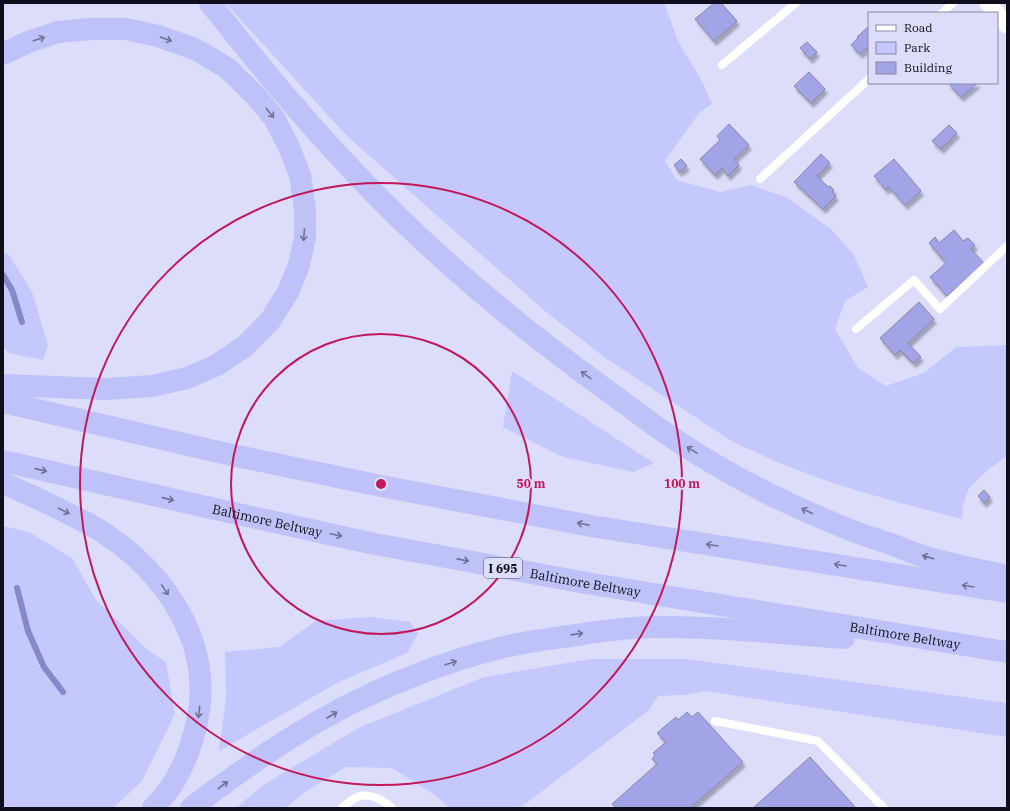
<svg xmlns="http://www.w3.org/2000/svg" width="1010" height="811" viewBox="0 0 1010 811" font-family="'IBM Plex Serif',serif">
<defs>
<filter id="shadow"><feDropShadow dx="2.5" dy="4.5" stdDeviation="1" flood-color="#0004"/></filter>
</defs>
<rect width="100%" height="100%" fill="#dbddfa"/>
<!-- green -->
<g fill="#c5c8fc">
<polygon points="225,3 664,3 678,41 703,83 712,104 699,113 665,161 677,180 720,192 751,185 788,198 832,230 854,255 868,287 845,301 835,329 858,368 886,386 924,373 956,347 1007,345 1007,456 989,469 969,488 963,505 962,519 897,502 835,484 777,462 733,442 604,357 545,311 347,136"/>
<polygon points="3,251 9,255 32,292 48,345 43,360 9,353 3,348"/>
<polygon points="512,371 654,463 633,472 563,457 503,427"/>
<polygon points="3,526 29,532 72,558 96,600 148,650 166,662 175,714 142,781 113,808 3,808"/>
<polygon points="370,617 410,622 418,634 407,653 337,683 219,751 226,698 225,652 279,647 316,621"/>
<polygon points="591,659 687,659 1007,703 1007,737 705,691 685,695 658,696 649,710 520,808 449,808 435,795 392,768 346,767 305,792 286,808 236,808 262,786 360,727 484,677"/>
</g>
<g fill="none" stroke-linecap="round" stroke-linejoin="round">
<!-- stream -->
<g stroke="#8788ca" stroke-width="6">
<polyline points="3,275 12,290 22,322"/>
<polyline points="17,588 28,631 44,667 63,692"/>
</g>
</g>
<!-- building -->
<g fill="#a2a4e7" stroke="#8587a8" filter="url(#shadow)">
<polygon points="714,3 721,3 737,21 714,41 695,19"/>
<polygon points="869,26 869,51 867,48 860,54 851,45 858,38 857,37"/>
<polygon points="807,42 817,52 810,59 800,48"/>
<polygon points="809,72 825,89 811,103 794,86"/>
<polygon points="948,83 978,83 961,97"/>
<polygon points="729,124 749,145 734,159 739,165 728,176 722,168 715,175 700,159 720,140 717,136"/>
<polygon points="949,125 957,133 941,149 932,141"/>
<polygon points="821,154 830,163 817,176 828,187 830,186 834,190 832,192 836,196 823,209 794,182"/>
<polygon points="681,159 687,166 679,172 674,165"/>
<polygon points="894,159 921,191 905,205 889,187 886,190 874,176"/>
<polygon points="954,230 963,241 968,238 975,245 971,249 984,263 947,296 930,277 946,263 929,243 935,237 939,243"/>
<polygon points="919,302 934,319 908,343 921,357 913,363 900,350 895,355 880,338"/>
<polygon points="984,490 990,497 984,503 978,496"/>
<polygon points="687,712 692,717 698,712 743,762 690,808 616,808 612,804 657,764 652,759 655,755 653,753 666,742 657,733 676,717 678,720"/>
<polygon points="810,757 856,808 753,808"/>
</g>
<g fill="none" stroke-linecap="round" stroke-linejoin="round">
<!-- lane -->
<g stroke="#fff" stroke-width="8">
<polyline points="942,13 953,3"/>
<polyline points="722,65 796,3"/>
<polyline points="760,179 869,79"/>
<polyline points="856,329 914,280 940,309 1007,246"/>
<polyline points="715,721 818,741 884,808"/>
<path d="M342,808c12,-11 20,-17 37,-9 5,3 9,5 13,9"/>
</g>
<!-- street -->
<polyline stroke="#fff" stroke-width="17" points="988,3 1007,25"/>
<!-- highway -->
<g stroke="#bfc2f9" stroke-width="22">
<path d="M210,3c47,60 95,118 147,172 76,81 162,152 252,217 24,17 48,36 73,52 50,33 106,61 161,83 16,7 32,12 48,17 12,5 25,10 38,14 25,7 52,12 78,18"/>
<polyline points="3,54 28,42 58,32 90,29 126,29 158,36 195,49 227,68 255,95 274,118 288,145 300,175 305,209 305,237 299,265 288,292 270,321 244,347 217,365 187,378 152,386 107,389 3,385"/>
<polyline points="3,402 223,453 376,485 591,526 1007,592"/>
<path id="s1" d="M3,461l208,47 159,35 216,40 421,69"/>
<path d="M3,483c25,11 50,22 74,35 8,4 16,8 24,13 65,42 115,114 95,195 -7,30 -20,60 -43,82"/>
<path d="M191,808c52,-39 106,-78 165,-107 44,-21 92,-40 140,-52 26,-7 53,-10 80,-14 26,-4 53,-8 80,-8 63,-1 126,7 188,11"/>
</g>
</g>
<!-- one-way arrows -->
<defs><path id="oneway-shaft" d="M-6 0H5M1.5-3L5.5 0L1.5 3" fill="none" stroke-width="1.6" stroke-linecap="round" stroke-linejoin="round"/></defs>
<g stroke="#707195">
<use href="#oneway-shaft" transform="translate(39 39) rotate(-18)"/>
<use href="#oneway-shaft" transform="translate(166 39) rotate(20)"/>
<use href="#oneway-shaft" transform="translate(270 113) rotate(51)"/>
<use href="#oneway-shaft" transform="translate(304 235) rotate(95)"/>
<use href="#oneway-shaft" transform="translate(586 375) rotate(-144)"/>
<use href="#oneway-shaft" transform="translate(692 450) rotate(-149)"/>
<use href="#oneway-shaft" transform="translate(41 470) rotate(13)"/>
<use href="#oneway-shaft" transform="translate(168 499) rotate(13)"/>
<use href="#oneway-shaft" transform="translate(64 511) rotate(27)"/>
<use href="#oneway-shaft" transform="translate(807 511) rotate(-156)"/>
<use href="#oneway-shaft" transform="translate(583 524) rotate(-169)"/>
<use href="#oneway-shaft" transform="translate(336 535) rotate(12)"/>
<use href="#oneway-shaft" transform="translate(712 545) rotate(-171)"/>
<use href="#oneway-shaft" transform="translate(928 557) rotate(-164)"/>
<use href="#oneway-shaft" transform="translate(463 560) rotate(11)"/>
<use href="#oneway-shaft" transform="translate(840 565) rotate(-171)"/>
<use href="#oneway-shaft" transform="translate(968 586) rotate(-171)"/>
<use href="#oneway-shaft" transform="translate(165 590) rotate(56)"/>
<use href="#oneway-shaft" transform="translate(577 634) rotate(-8)"/>
<use href="#oneway-shaft" transform="translate(451 663) rotate(-18)"/>
<use href="#oneway-shaft" transform="translate(199 712) rotate(97)"/>
<use href="#oneway-shaft" transform="translate(332 715) rotate(-30)"/>
<use href="#oneway-shaft" transform="translate(223 785) rotate(-37)"/>
</g>
<!-- distance rings -->
<g fill="none" stroke="#c2185b" stroke-width="2">
<circle cx="381" cy="484" r="150"/>
<circle cx="381" cy="484" r="301"/>
</g>
<g text-anchor="middle" dominant-baseline="central" stroke-width="3.5" stroke-linejoin="round" paint-order="stroke">
<!-- shield labels -->
<rect fill="#dbddfa" stroke="#4c4d5e" stroke-width="1" x="484" y="558" width="38" height="20" rx="3"/>
<g font-size="12" font-weight="bold" fill="#0f0f1b">
<text x="503" y="568">I 695</text>
</g>
<!-- street labels -->
<g font-size="13" fill="#0f0f1b" stroke="#dbddfa">
<text stroke="none"><textPath href="#s1" startOffset="271">Baltimore Beltway</textPath></text>
<text stroke="none"><textPath href="#s1" startOffset="595">Baltimore Beltway</textPath></text>
<text stroke="none"><textPath href="#s1" startOffset="919">Baltimore Beltway</textPath></text>
</g>
</g>
<circle cx="381" cy="484" r="6" fill="#c2185b" stroke="#dbddfa" stroke-width="2"/>
<g font-size="12" text-anchor="middle" font-weight="bold" fill="#c2185b" stroke="#dbddfa" stroke-width="3.5" stroke-linejoin="round" paint-order="stroke">
<text x="531" y="488">50 m</text>
<text x="682" y="488">100 m</text>
</g>
<!-- border -->
<rect width="1010" height="811" fill="none" stroke="#0f0f1b" stroke-width="8"/>
<!-- legend -->
<rect x="868" y="12" width="130" height="72" fill="#dbddfa" stroke="#898ba1"/>
<rect x="876" y="25" width="20" height="6" fill="#ffffff" stroke="#898ba1"/>
<text x="904" y="32" font-size="12" fill="#0f0f1b">Road</text>
<rect x="876" y="42" width="20" height="12" fill="#c5c8fc" stroke="#898ba1"/>
<text x="904" y="52" font-size="12" fill="#0f0f1b">Park</text>
<rect x="876" y="62" width="20" height="12" fill="#a2a4e7" stroke="#898ba1"/>
<text x="904" y="72" font-size="12" fill="#0f0f1b">Building</text>
</svg>
